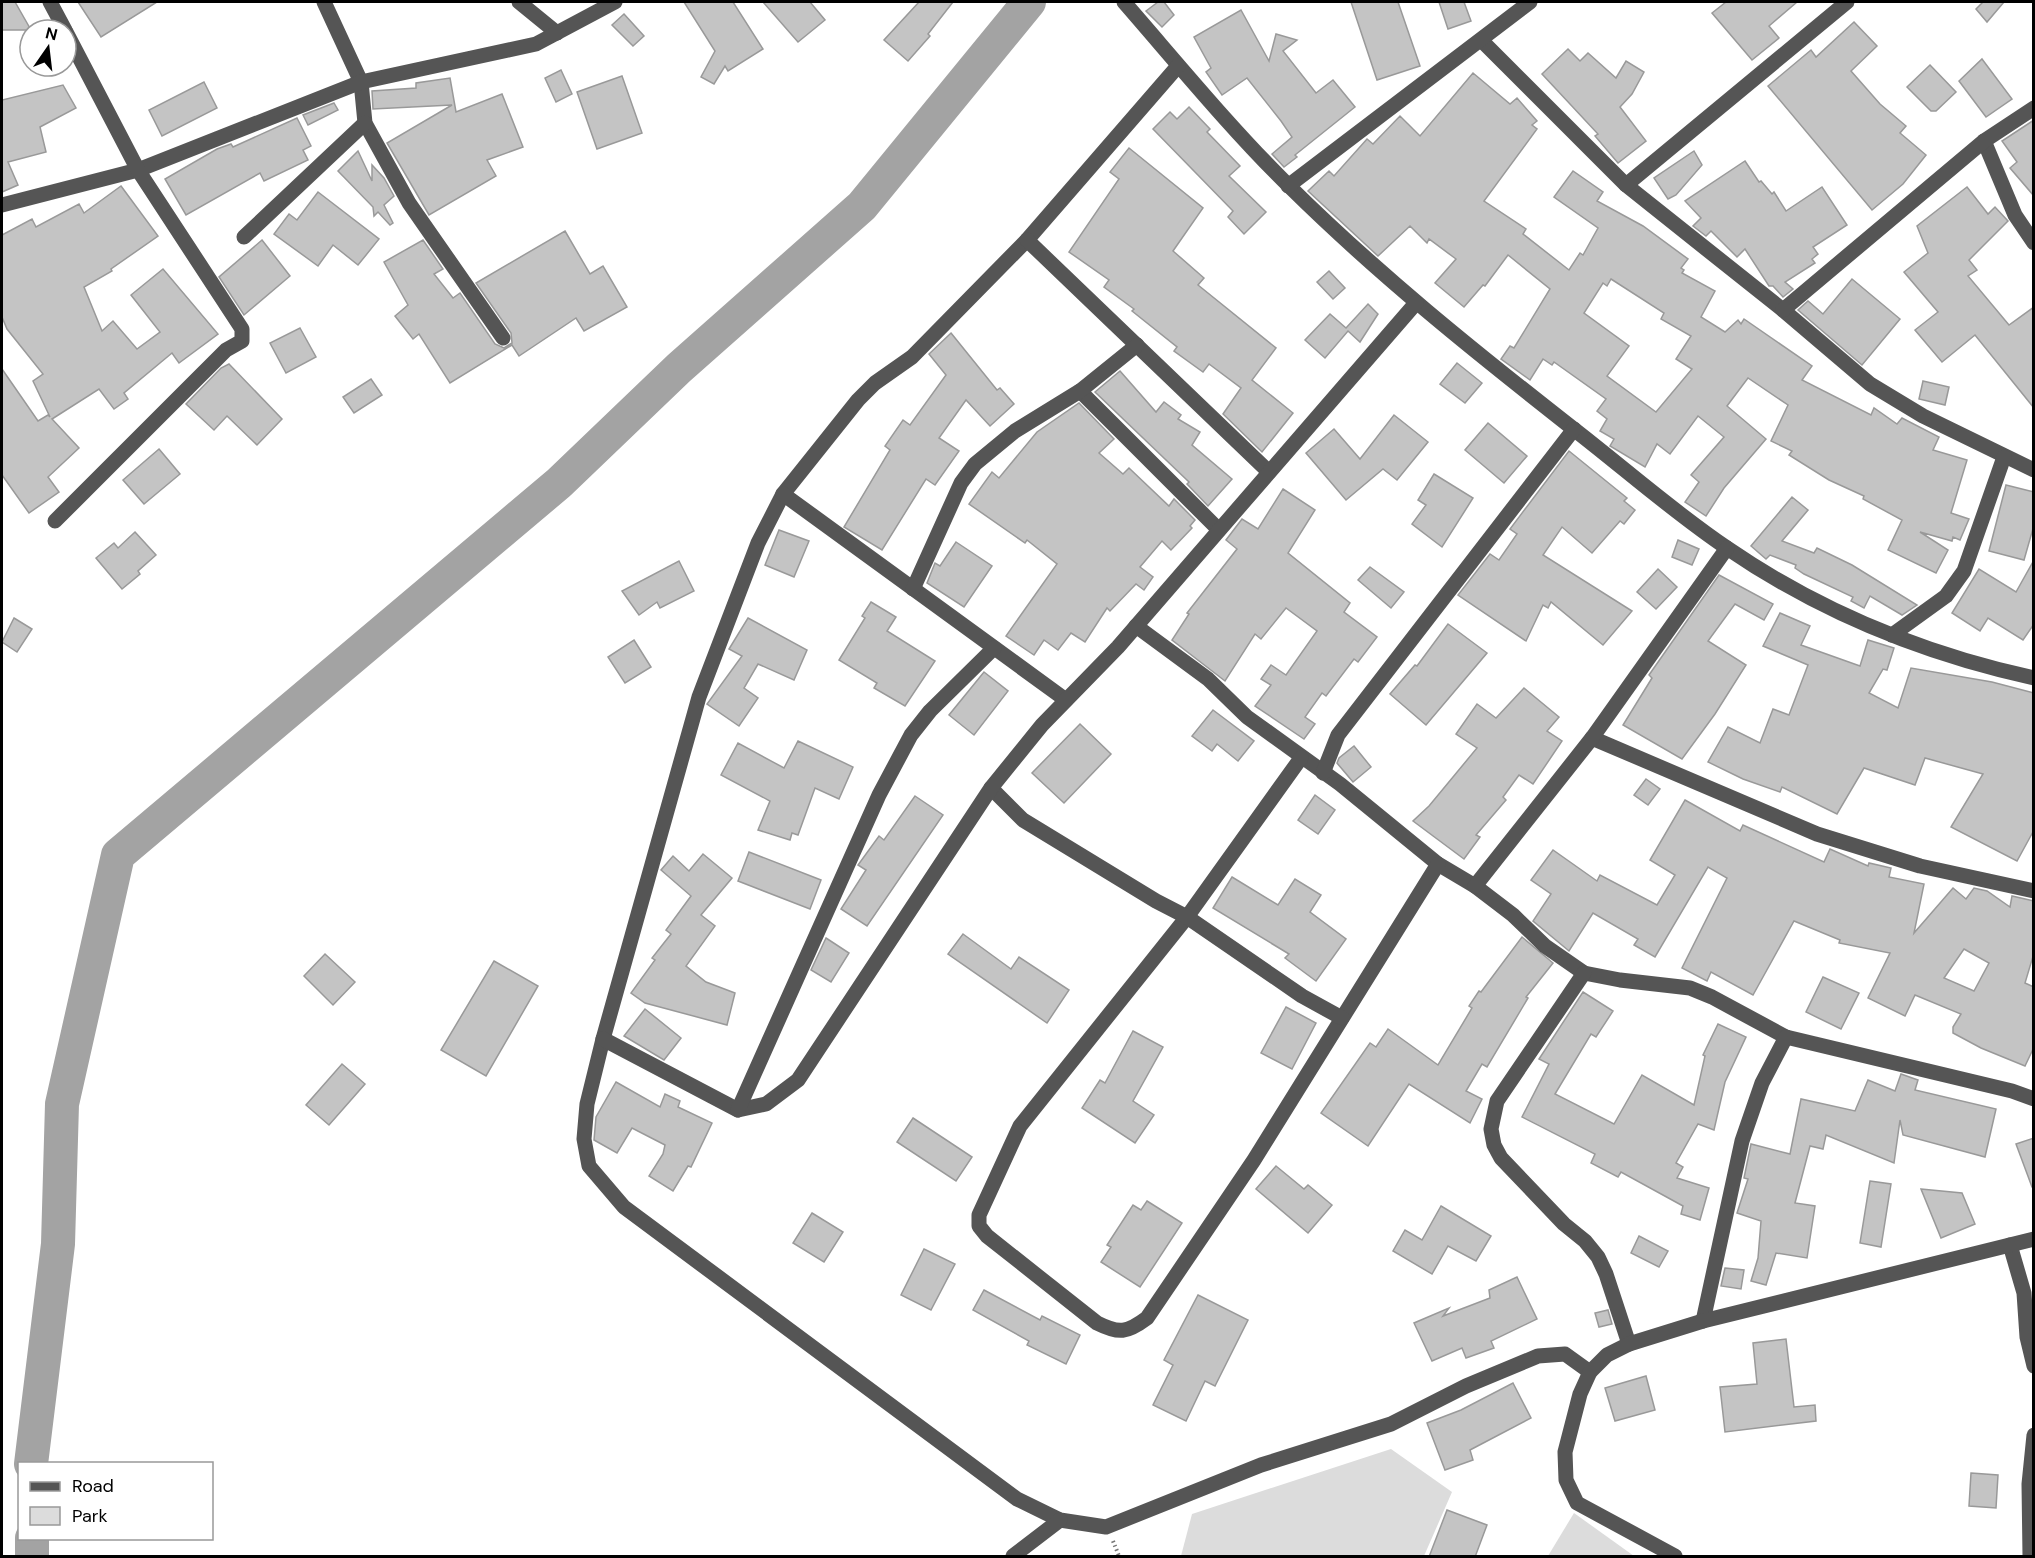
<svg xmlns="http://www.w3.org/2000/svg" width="2035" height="1558" viewBox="0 0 2035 1558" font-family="'DM Sans',sans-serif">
<rect width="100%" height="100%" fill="#fff"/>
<!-- green -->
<g fill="#dcdcdc">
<polygon points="1391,1449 1452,1492 1424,1556 1181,1556 1192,1514"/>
<polygon points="1574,1513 1634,1556 1548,1556"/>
</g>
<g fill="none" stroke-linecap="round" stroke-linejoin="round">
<!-- river -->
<g stroke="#a3a3a3" stroke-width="34">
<polyline points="31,1464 58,1244 62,1104 118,855 559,483 679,368 862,206 1029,2"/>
<polyline points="32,1538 32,1556"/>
</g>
</g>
<!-- building -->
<g fill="#c4c4c4" stroke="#999" stroke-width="1.5" fill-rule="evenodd">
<polygon points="2,2 15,2 31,30 2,30"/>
<polygon points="78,2 157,2 101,37"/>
<polygon points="684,2 733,2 763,49 728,71 725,66 714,84 701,77 715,51"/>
<polygon points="763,2 810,2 825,20 798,42"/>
<polygon points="919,2 953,2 928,34 930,36 908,61 884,40"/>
<polygon points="1158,2 1164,2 1174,15 1162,27 1146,11"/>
<polygon points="1351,2 1398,2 1420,66 1377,80"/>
<polygon points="1439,2 1464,2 1471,21 1448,29"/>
<polygon points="1726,2 1797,2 1769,26 1779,38 1752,60 1712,13"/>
<polygon points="1983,2 2004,2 1987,22 1976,9"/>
<polygon points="1241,10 1269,61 1276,34 1297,40 1283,51 1316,93 1333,80 1355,107 1295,155 1297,157 1284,167 1272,154 1292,137 1281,121 1247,78 1222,95 1206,72 1211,68 1194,37"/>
<polygon points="624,14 644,36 633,46 612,25"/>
<polygon points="1854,22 1877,46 1851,71 1880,104 1906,126 1900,133 1926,155 1903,184 1872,210 1768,86 1811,50 1816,57"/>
<polygon points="1568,49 1580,61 1588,53 1616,78 1626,61 1644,72 1632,94 1620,107 1646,141 1618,163 1595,136 1598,134 1542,74"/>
<polygon points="1982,59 2012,99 1986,117 1959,81"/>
<polygon points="1930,65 1956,92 1936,111 1931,111 1907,87"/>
<polygon points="561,70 572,94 556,102 545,78"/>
<path d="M1473,73l37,31 7,-6 20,23 -5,4 5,4 -53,72 42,28 -3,5 46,36 11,-17 3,2 15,-27 -44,-31 19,-26 30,21 -6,9 46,25 45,33 -7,9 3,2 -2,3 33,18 -14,26 24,15 13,-12 3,4 3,-5 68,47 -10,14 69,35 3,-7 23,16 5,-6 37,19 -6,13 34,10 -16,53 18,6 -9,21 -7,-3 -1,4 -32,-9 28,18 -12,23 -48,-23 14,-30 -39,-21 1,-3 -35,-16 -40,-25 3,-4 -21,-10 17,-36 -40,-27 -21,28 39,33 -42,49 -18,28 -21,-14 14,-20 -8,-7 33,-38 -26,-21 -28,38 -13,-10 -12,23 -35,-21 4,-7 -14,-8 7,-12 -10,-8 9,-12 -52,-37 -2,3 -9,-6 -13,21 -29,-21 9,-13 4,2 36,-59 -42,-34 -23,31 -2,-1 -19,22 -29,-24 21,-24 -27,-20 -2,4 -17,-17 -32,30 -70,-65 21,-20 5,5 33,-37 6,5 27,-28 20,20zM1611,279l53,34 -3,6 30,17 -15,23 16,10 -36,43 -49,-36 22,-30 -45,-33 19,-30 4,3z"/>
<polygon points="622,76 642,133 597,149 577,92"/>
<polygon points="450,78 456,112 502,94 523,147 487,160 496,176 429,215 387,143 452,105 373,109 372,91 416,88 416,83"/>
<polygon points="204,82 217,108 162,136 149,110"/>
<polygon points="63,85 76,108 40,127 46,152 8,162 18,185 2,192 2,100"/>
<polygon points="334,103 338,110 308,125 303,115"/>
<polygon points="1189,107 1210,129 1207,132 1240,166 1229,176 1266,212 1244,234 1228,217 1233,211 1153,129 1170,112 1177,119"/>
<polygon points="297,118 311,146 303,150 308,160 264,181 260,173 186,215 165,179 217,149 231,144 233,147"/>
<polygon points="2034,120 2034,196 2010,168 2017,162 2002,141"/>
<polygon points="1129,148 1203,208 1173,251 1204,278 1198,285 1276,348 1252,380 1293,413 1262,452 1223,414 1241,388 1209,364 1203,372 1174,351 1177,347 1132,311 1134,309 1104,287 1109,280 1069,252 1119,179 1110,172"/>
<polygon points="358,151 372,181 372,165 384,178 394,196 384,205 393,223 390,225 378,212 374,216 373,207 338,171"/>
<polygon points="1694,151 1702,165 1676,195 1668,199 1654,178"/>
<polygon points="1745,161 1759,182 1761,181 1772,194 1774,192 1786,211 1822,187 1847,225 1813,247 1818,254 1812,259 1815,263 1785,282 1793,289 1783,297 1773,286 1769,286 1745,249 1737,257 1711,231 1706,236 1693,226 1701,218 1685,201"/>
<polygon points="121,186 158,236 111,269 112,271 84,287 102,331 113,321 137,349 160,332 131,295 163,269 218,334 179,363 172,353 124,393 128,399 114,409 99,389 52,419 79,448 48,477 59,492 29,513 2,475 2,369 38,421 48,415 50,417 33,381 43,374 7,329 2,317 2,235 32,219 36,227 79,204 84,213"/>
<polygon points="1967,187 1988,214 1995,207 2008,221 1969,260 1977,270 1968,276 2009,325 2034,307 2034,408 1975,335 1942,362 1915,330 1938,312 1904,272 1928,253 1917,226"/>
<polygon points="318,192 379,239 358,265 333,245 318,266 274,234 289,214 297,220"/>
<polygon points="565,231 590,274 603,266 627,307 584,331 576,318 519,356 512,345 450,383 419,334 413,339 395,316 408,305 384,262 423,240 443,269 434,274 453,298 460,293 495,344 504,348 512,343 511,333 476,283"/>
<polygon points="262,240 290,276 244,315 219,277"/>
<polygon points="1329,271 1345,288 1333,299 1317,282"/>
<polygon points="1852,279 1900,319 1862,365 1798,310 1808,301 1823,314"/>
<polygon points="1368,304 1378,314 1360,342 1348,331 1325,358 1305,340 1330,314 1346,328"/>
<polygon points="300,328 316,357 286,373 270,343"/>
<polygon points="951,333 997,390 1000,388 1014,404 990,426 966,400 939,438 959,451 935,485 926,479 882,550 844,527 890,450 885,446 903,420 910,425 946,375 929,354"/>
<polygon points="1457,363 1482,383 1465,403 1440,384"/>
<polygon points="229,364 282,419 257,445 227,416 214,430 186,404 221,368"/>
<polygon points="1120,371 1156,412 1164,402 1181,415 1178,419 1200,432 1192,445 1232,479 1208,506 1187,484 1189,482 1095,392"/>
<polygon points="371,379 382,395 354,413 343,397"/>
<polygon points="1923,381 1949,387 1945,405 1919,399"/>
<polygon points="1079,403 1114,439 1099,453 1123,474 1129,468 1169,506 1174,499 1195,520 1190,526 1192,528 1171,550 1162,541 1140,567 1153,577 1144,590 1136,584 1110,611 1107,608 1085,642 1071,633 1058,650 1044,640 1034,655 1006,636 1057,564 1027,540 1025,543 969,504 992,472 999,478 1037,432"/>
<polygon points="1394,415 1428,442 1397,480 1383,469 1346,500 1306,453 1334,429 1360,459"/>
<polygon points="1488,423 1527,456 1504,483 1465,450"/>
<polygon points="159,449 180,474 144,504 123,480"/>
<polygon points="1569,451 1627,498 1624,501 1635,510 1624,524 1620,521 1592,553 1562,527 1543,555 1632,611 1603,645 1551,602 1548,608 1543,605 1526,641 1458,595 1490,554 1499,560 1517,534 1510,529"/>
<polygon points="1434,474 1473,498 1442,547 1412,524 1426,505 1418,500"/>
<polygon points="2006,485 2034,492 2034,525 2024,560 1989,551"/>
<polygon points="1283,489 1315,510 1288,553 1350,603 1344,612 1377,637 1358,662 1354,659 1326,696 1322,693 1305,717 1315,724 1304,739 1255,706 1271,685 1261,679 1271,665 1286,675 1317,631 1286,608 1261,639 1255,634 1225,681 1172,640 1189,614 1187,613 1237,549 1226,540 1242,519 1258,529"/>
<polygon points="1792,497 1808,510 1782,541 1814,553 1817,548 1852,565 1917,605 1902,615 1870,596 1864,608 1851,601 1853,597 1804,574 1795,568 1796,565 1770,555 1766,559 1751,546"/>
<polygon points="779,530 809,541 794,577 765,565"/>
<polygon points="135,532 156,555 138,571 140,574 122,589 96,558 114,543 118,548"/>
<polygon points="1678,540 1699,549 1692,565 1672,557"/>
<polygon points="956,542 992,566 964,607 927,583 935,563 940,566"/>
<polygon points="2034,560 2034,624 2023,640 1988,618 1980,631 1952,613 1979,569 2016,592"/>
<polygon points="679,561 694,591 660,608 657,602 639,615 622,591"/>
<polygon points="1370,567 1404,592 1391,608 1358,580"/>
<polygon points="1658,569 1677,587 1656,609 1637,592"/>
<polygon points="1719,575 1773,604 1764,620 1735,604 1708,641 1746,665 1715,714 1682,759 1623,725 1652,678 1649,675"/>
<polygon points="871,602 896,617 887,631 935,661 905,706 874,688 877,683 839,660 865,618 862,616"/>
<polygon points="1780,613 1810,626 1801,645 1860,666 1868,640 1894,648 1887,670 1883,669 1869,693 1898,708 1911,668 1992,682 2034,693 2034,830 2017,861 1951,827 1983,774 1925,758 1915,785 1864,768 1837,814 1782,787 1780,792 1743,779 1708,762 1728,727 1760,743 1773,709 1789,715 1808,665 1763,646"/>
<polygon points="14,618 32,629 17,652 2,642"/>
<polygon points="748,618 807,650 794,680 758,664 744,688 758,698 739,726 707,704 742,656 729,649"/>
<polygon points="1448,624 1487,653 1426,725 1390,694 1415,665 1417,666"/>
<polygon points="634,640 651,667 625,683 608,657"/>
<polygon points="984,672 1008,691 974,735 949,715"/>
<polygon points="1524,688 1559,717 1547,731 1562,741 1533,784 1519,775 1503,797 1506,800 1476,835 1480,837 1464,859 1413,821 1429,806 1477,748 1456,734 1477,704 1496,718"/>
<polygon points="1213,710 1254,741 1238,761 1217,744 1212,751 1192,736"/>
<polygon points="1080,724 1111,754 1064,803 1032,773"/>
<polygon points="798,741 853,767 839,799 815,788 798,835 792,833 790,840 758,830 770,801 721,775 738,743 784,768"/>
<polygon points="1354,746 1371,767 1353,782 1337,763 1339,758"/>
<polygon points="1646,779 1660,789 1648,805 1634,795"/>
<polygon points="1315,795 1335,810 1318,834 1298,820"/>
<polygon points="915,796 943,815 867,926 841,909 866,870 858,865 879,836 884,840"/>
<path d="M1685,800l55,31 3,-6 81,37 6,-13 38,17 1,-3 22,5 -2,9 35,7 -10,49 39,-45 13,11 8,-11 13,3 23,16 2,-11 22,5v52l-9,30 9,4v60l-9,19 -44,-18 -28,-15v-6l8,-13 -46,-19 -10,21 -37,-18 22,-45 -51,-10 1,-3 -46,-19 -41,74 -42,-23 -4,9 -25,-13 45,-90 -19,-11 -53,90 -21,-12 4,-6 -45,-26 -24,38 -36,-30 18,-27 -20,-14 22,-30 44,31 3,-6 57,30 18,-30 -25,-15zM1964,949l25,14 -15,28 -30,-13z"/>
<polygon points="749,852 821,880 810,909 738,881"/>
<polygon points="703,854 732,878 701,915 715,926 686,966 706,982 735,993 727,1025 645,1003 631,993 655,960 652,958 671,934 666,930 691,896 661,870 673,856 689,871"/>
<polygon points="1232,877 1278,905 1295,879 1321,895 1310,912 1346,939 1316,981 1285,958 1289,954 1213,908"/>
<polygon points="963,934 1011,969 1019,957 1069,990 1047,1023 948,954"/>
<polygon points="1522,937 1553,963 1526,997 1528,998 1487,1067 1482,1064 1466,1091 1482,1099 1470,1123 1409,1084 1368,1146 1321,1113 1370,1043 1376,1047 1388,1029 1438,1065 1472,1008 1469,1006 1479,991 1481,992"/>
<polygon points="826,938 849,953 831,982 811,970"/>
<polygon points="325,954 355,982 333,1005 304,976"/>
<polygon points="494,961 538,986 486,1076 441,1050"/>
<polygon points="1823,977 1859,993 1841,1029 1806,1012"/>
<polygon points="1583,992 1613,1011 1596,1037 1591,1034 1555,1094 1614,1124 1642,1075 1694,1105 1705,1056 1703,1055 1718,1024 1746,1037 1725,1082 1714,1130 1698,1124 1676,1163 1683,1167 1677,1178 1709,1188 1700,1220 1681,1214 1683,1206 1621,1172 1618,1177 1591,1163 1595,1154 1522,1117 1549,1064 1539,1059"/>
<polygon points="1286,1007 1316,1023 1292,1069 1261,1053"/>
<polygon points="645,1009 681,1038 664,1060 624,1036"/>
<polygon points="1133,1031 1163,1047 1133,1101 1154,1115 1135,1143 1082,1108 1100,1080 1105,1083"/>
<polygon points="342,1064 365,1084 329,1125 306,1105"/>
<polygon points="1901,1074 1918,1080 1915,1090 1996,1109 1985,1157 1903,1135 1900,1120 1894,1163 1826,1135 1823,1149 1810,1146 1795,1203 1815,1206 1807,1258 1776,1253 1766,1285 1751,1281 1758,1258 1761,1221 1737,1213 1748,1179 1744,1178 1751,1144 1790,1154 1801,1099 1855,1111 1868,1080 1895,1091"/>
<polygon points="616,1082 660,1107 665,1094 680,1101 678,1107 712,1123 691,1167 688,1166 673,1191 649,1176 663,1154 665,1145 632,1128 617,1153 594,1140 596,1117"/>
<polygon points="913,1118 972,1157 956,1181 897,1142"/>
<polygon points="2034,1138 2034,1187 2032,1187 2016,1144"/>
<polygon points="1276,1166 1304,1189 1308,1185 1332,1205 1308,1233 1256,1189"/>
<polygon points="1870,1181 1891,1184 1881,1247 1860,1243"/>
<polygon points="1921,1189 1962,1193 1975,1224 1941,1238"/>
<polygon points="1147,1201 1182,1223 1140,1287 1101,1262 1111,1247 1107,1245 1133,1205 1141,1210"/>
<polygon points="1441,1206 1491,1236 1476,1261 1448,1246 1432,1274 1393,1251 1405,1230 1422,1240"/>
<polygon points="812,1213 843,1232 824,1262 793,1243"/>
<polygon points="1639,1236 1668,1251 1659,1267 1631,1253"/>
<polygon points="924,1249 955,1264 931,1310 901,1295"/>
<polygon points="1725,1268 1744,1270 1741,1289 1721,1286"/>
<polygon points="1517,1277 1537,1319 1491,1341 1494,1348 1466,1358 1462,1348 1432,1361 1414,1323 1449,1308 1443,1316 1490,1298 1489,1290"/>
<polygon points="984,1290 1040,1320 1042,1316 1080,1335 1066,1364 1027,1345 1029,1341 973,1310"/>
<polygon points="1198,1295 1248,1320 1215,1386 1205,1381 1186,1421 1153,1405 1173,1365 1164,1360"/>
<polygon points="1608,1310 1612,1324 1599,1327 1595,1313"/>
<polygon points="1786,1339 1794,1407 1815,1405 1816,1421 1725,1432 1720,1387 1757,1384 1753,1343"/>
<polygon points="1646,1376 1655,1410 1615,1421 1605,1388"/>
<polygon points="1513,1383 1531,1418 1470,1450 1473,1460 1445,1470 1427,1423 1461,1410"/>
<polygon points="1971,1473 1998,1475 1996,1508 1969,1506"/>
<polygon points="1447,1510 1487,1525 1475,1557 1429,1557"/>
</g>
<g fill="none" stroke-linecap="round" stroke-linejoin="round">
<!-- path -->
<polyline stroke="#777" stroke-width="4" stroke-dasharray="1.5 3" stroke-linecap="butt" points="1113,1541 1119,1556"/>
<!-- minor -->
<g stroke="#555" stroke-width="15">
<polyline points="50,2 65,30"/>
<polyline points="324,2 361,82 365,123 409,203 503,338"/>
<polyline points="519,2 557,33"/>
<path d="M1124,2c54,62 107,127 166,185 88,87 184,164 281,240 52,40 101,84 156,121 92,63 197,106 307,130"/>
<polyline points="1481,40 1626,185 1783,310 1870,384 1923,416 2034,470"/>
<polyline points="1178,66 1027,240 912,357 875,383 858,400 783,494 758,543 699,697 603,1039 587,1104 584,1139 589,1166 624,1207 1017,1499 1060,1520 1106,1527 1261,1465 1391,1424 1466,1386 1538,1356 1565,1354 1590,1372"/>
<polyline points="1984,141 2015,215 2034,243"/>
<polyline points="1626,185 1847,2"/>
<polyline points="1288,186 1530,2"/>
<polyline points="2,205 138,170 361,82 536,44 615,2"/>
<polyline points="244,237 365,123"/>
<polyline points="1027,240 1269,472"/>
<polyline points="1783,310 1984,141 2034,108"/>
<polyline points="1080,391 1219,530"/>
<polyline points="783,494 1066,700"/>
<polyline points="55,521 226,350 242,341 242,329 138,170 66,32"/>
<polyline points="913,589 961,483 975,464 1015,431 1080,391 1137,345"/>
<polyline points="1136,626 1208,679 1247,717 1340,784 1438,864 1475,886 1513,915 1545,946 1584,973 1620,980 1690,988 1712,997 1786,1037 2012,1091 2034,1099"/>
<polyline points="1892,635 1946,596 1964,571 2004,457"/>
<polyline points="1592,738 1817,834 1920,866 2034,891"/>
<path d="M1301,758l-114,159 -167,209 -41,89v11l8,10 110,87c22,11 30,10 50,-5l107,-158 184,-296"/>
<polyline points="1323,773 1338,735 1574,429"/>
<polyline points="991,788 1023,820 1156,901 1187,917 1302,996 1342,1018"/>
<polyline points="1475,886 1592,738 1727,548"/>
<polyline points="1584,973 1497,1101 1491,1129 1494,1145 1501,1158 1564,1224 1585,1241 1598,1257 1606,1274 1629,1344"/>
<polyline points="603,1039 738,1110 766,1104 798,1080 991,788 1042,725 1118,647 1416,303"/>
<polyline points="738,1110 879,795 911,735 930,711 994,648"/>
<polyline points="2010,1245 2024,1293 2027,1337 2034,1366"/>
<polyline points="1703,1321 1742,1141 1762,1083 1786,1037"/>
<polyline points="1013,1556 1060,1520"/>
<polyline points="1675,1556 1577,1503 1566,1480 1565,1452 1580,1394 1590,1372 1607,1355 1629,1344 1703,1321 2034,1239"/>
<polyline points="2030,1556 2029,1484 2034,1435"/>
</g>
</g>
<!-- border -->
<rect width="2035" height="1558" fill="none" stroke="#000000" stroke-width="6"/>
<!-- legend -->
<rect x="18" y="1462" width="195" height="78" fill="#ffffff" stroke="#999999" stroke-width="1.5"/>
<rect x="30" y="1482" width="30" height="9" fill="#555555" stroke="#999999" stroke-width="1.5"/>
<text x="72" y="1492" font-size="18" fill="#000000">Road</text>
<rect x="30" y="1507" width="30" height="18" fill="#dcdcdc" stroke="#999999" stroke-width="1.5"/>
<text x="72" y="1522" font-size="18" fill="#000000">Park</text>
<!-- north arrow -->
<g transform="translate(48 48) rotate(14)"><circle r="28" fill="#ffffff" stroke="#999999" stroke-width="1.5"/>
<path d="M0-4.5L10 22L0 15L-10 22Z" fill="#000000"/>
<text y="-9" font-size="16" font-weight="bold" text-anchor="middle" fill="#000000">N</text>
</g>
</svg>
